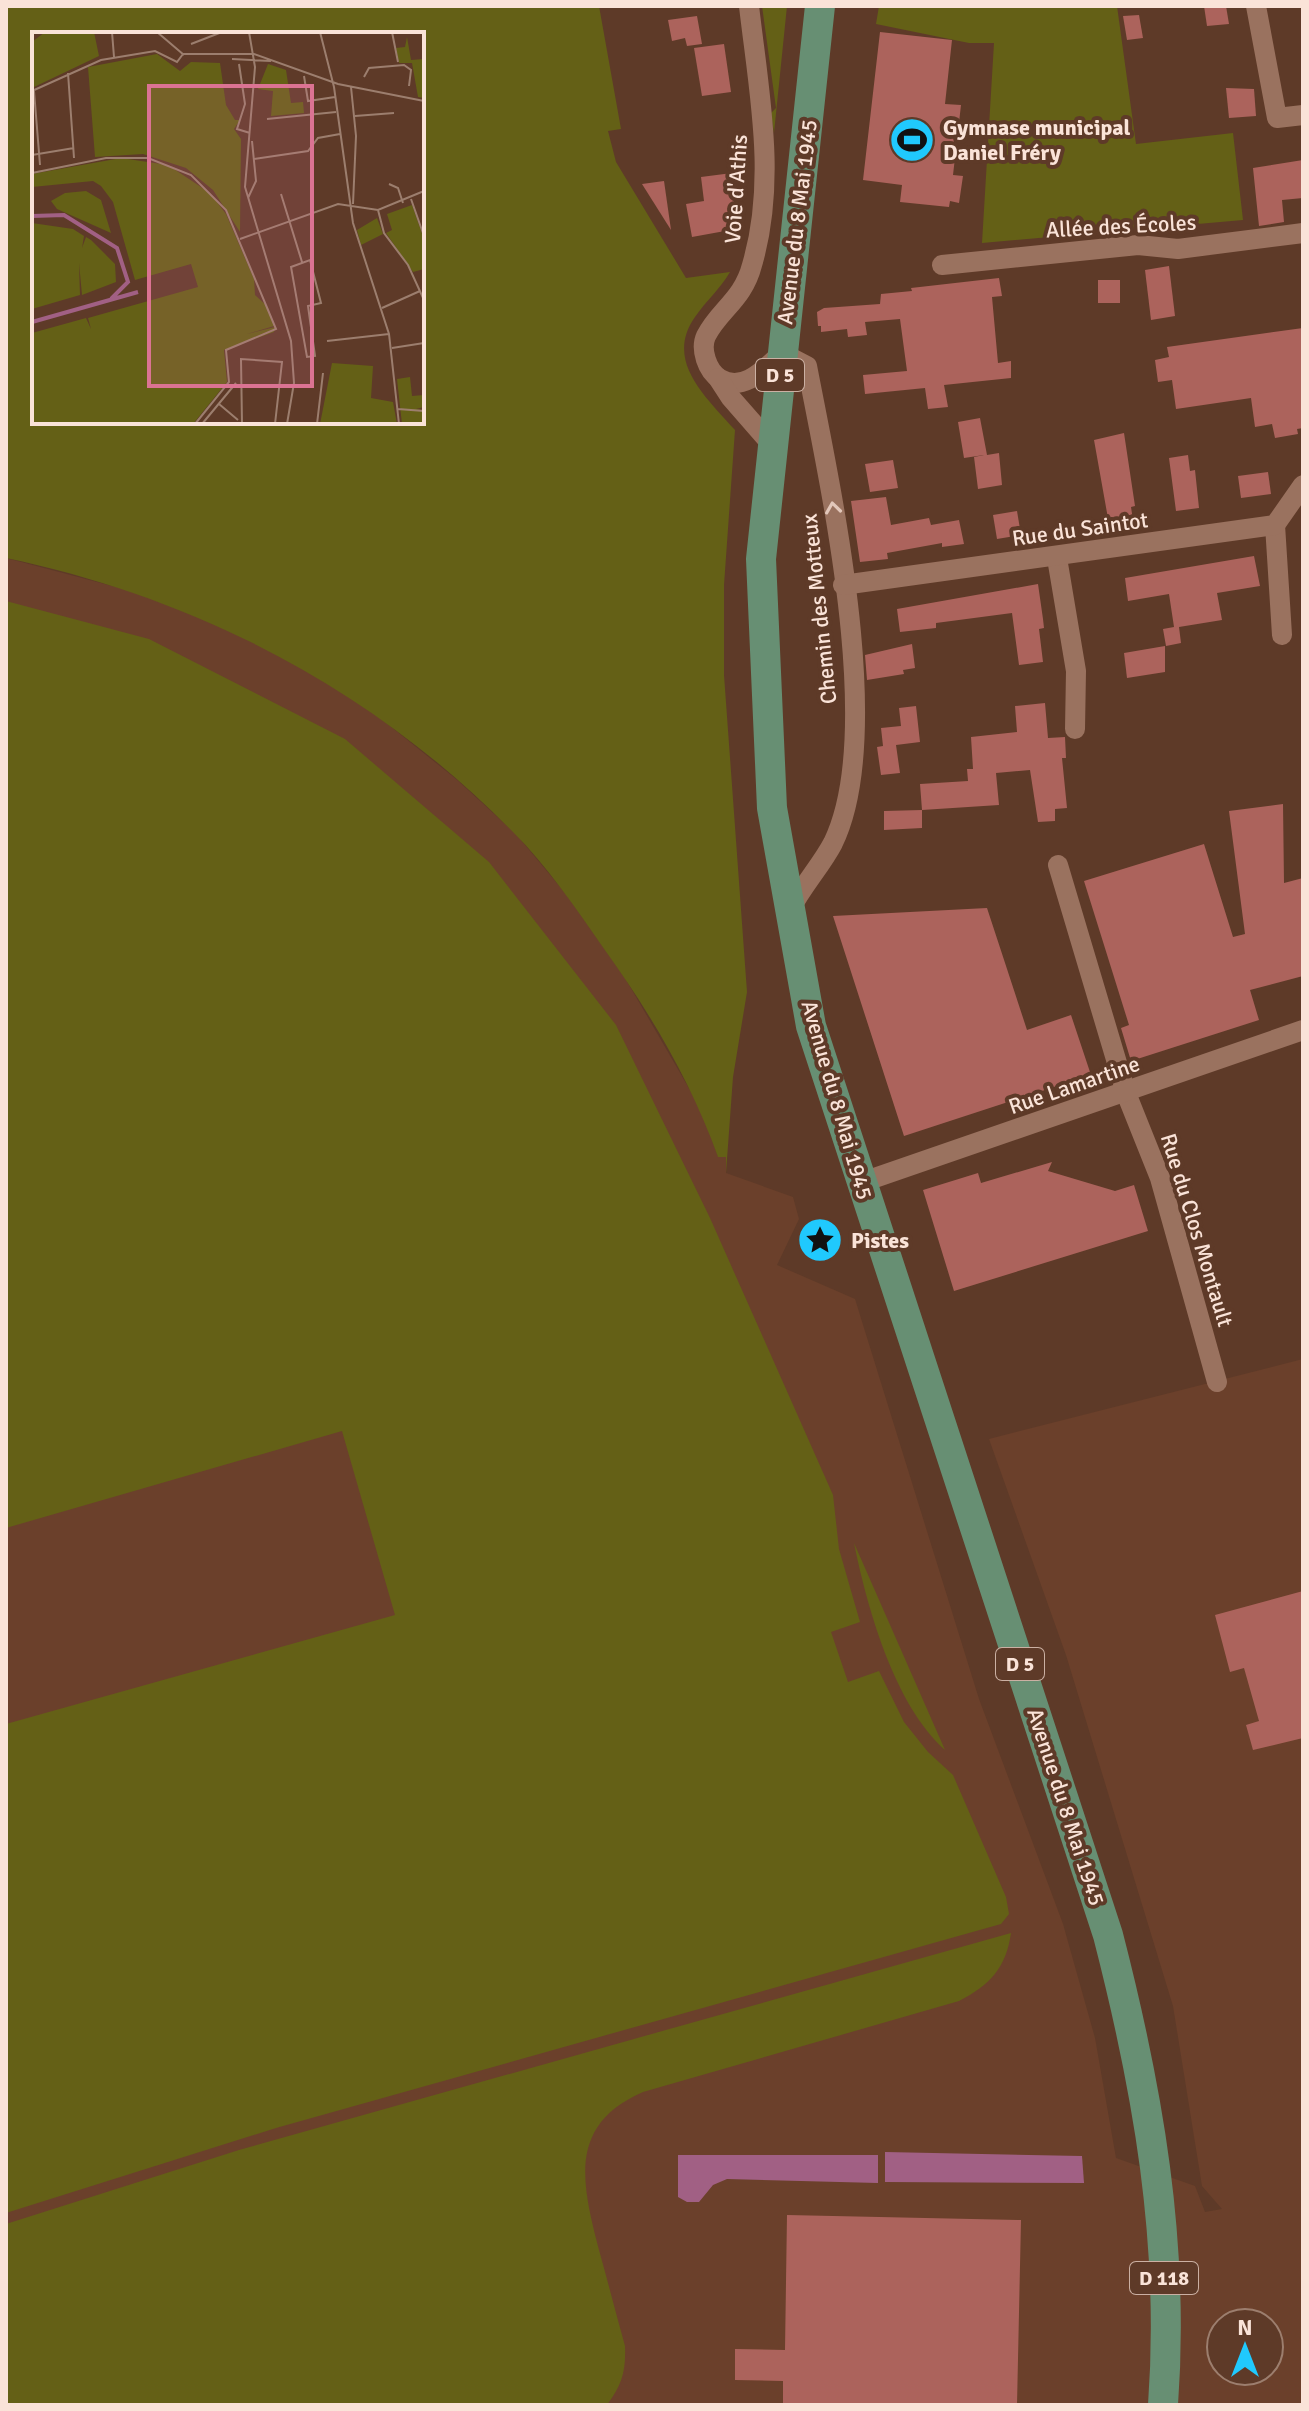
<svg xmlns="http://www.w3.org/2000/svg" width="1309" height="2411" viewBox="0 0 1309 2411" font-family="Signika,sans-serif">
<rect width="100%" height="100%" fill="#5e3a28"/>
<!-- built -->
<path fill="#6b402b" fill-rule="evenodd" d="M6,558l129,34 88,35 74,36 78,51 81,65 59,54 51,61 59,84 76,131 17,47h8v17l67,24 6,22 -22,46 78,34 124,400 84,225 32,114 21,120 79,28 10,26 17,-3 -20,-23 -29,-180 -107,-351 -77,-216 314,-80v1046h-1297zM1221,2323h48v48h-48z"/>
<!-- green -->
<g fill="#646016" fill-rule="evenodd">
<path d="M6,6h593l22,123 -13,2 8,31 70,116 44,-6c-10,17 -24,29 -35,45 -31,44 11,80 40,113l-11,155v90l23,317 -14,85 -7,96v-16h-8c-27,-76 -69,-146 -116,-211 -27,-39 -55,-80 -89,-114 -139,-142 -313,-233 -507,-274zM422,34v388h-388v-388z"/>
<polygon points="762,6 787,6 774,133 771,113 776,108"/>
<polygon points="879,6 1117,6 1136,144 1233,133 1243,220 982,243 994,43 969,43 876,24"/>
<polygon points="6,601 149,639 345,739 489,862 616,1025 710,1218 833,1495 839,1549 860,1622 831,1632 848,1682 879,1671 904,1722 928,1752 953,1775 1006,1897 1009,1914 1001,1924 276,2128 6,2213 6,1724 395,1615 342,1431 6,1528"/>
<path d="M854,1543l91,207c-51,-45 -78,-143 -91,-207z"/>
<path d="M1011,1933c-5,35 -21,52 -52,68l-316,91c-76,33 -61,92 -44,158 9,32 17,64 26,96 1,25 -3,39 -18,59h-601v-181l233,-74z"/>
</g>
<!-- water -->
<g fill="#a16084">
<polygon points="885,2152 1082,2156 1084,2183 885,2182"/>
<polygon points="678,2155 878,2155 878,2183 727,2179 713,2185 699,2202 687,2202 678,2197"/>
</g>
<!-- building -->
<g fill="#ac635c">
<polygon points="1204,6 1226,6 1229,24 1207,26"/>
<polygon points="1139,15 1143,38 1127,40 1123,16"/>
<polygon points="697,16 702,44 687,46 685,38 672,41 668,20"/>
<polygon points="880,32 952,40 945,104 961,105 953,175 963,176 959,203 950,201 949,207 900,202 902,185 863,180"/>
<polygon points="724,44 731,92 702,96 694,48"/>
<polygon points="1226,88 1254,89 1256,116 1229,118"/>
<polygon points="1303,160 1303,198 1282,200 1284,222 1259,226 1253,168"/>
<polygon points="732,173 736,229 692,237 686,204 704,201 701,177"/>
<polygon points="664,181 671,230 642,184"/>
<polygon points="1169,266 1175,316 1151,320 1145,270"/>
<polygon points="999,278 1002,296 992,297 998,363 1011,361 1011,378 944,385 948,407 928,409 925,388 865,394 863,375 907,371 900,319 865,322 867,335 848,337 847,329 821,332 821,326 818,326 817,312 824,308 880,304 881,294 912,291 911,288"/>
<rect x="1098" y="280" width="22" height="23"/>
<polygon points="1303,328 1303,428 1297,429 1298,434 1275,438 1272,424 1255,427 1251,398 1176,409 1172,380 1158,382 1155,360 1169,357 1167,347"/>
<polygon points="980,418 987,455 999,453 1002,485 978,489 974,457 984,455 964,458 958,422"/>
<polygon points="1124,433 1135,506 1131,507 1133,520 1109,524 1094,440"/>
<polygon points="1188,455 1190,471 1195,470 1199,508 1176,511 1169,458"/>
<polygon points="893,460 898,488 870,492 865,464"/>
<polygon points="1268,472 1271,494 1241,498 1238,476"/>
<polygon points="886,497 891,525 929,518 931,525 959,520 964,544 942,547 942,543 887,553 888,559 860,562 851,501"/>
<polygon points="1017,511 1021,535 997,539 993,515"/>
<polygon points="1254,556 1260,586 1217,593 1222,620 1179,627 1181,643 1166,646 1163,629 1174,627 1169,594 1128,601 1125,578"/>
<polygon points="1038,584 1043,619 1044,628 1039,629 1043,662 1019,665 1012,613 936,623 936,628 900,632 897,609"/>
<polygon points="912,644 915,668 903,670 904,674 867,680 865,655"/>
<polygon points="1165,646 1165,672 1127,678 1124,653"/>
<polygon points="1045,703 1048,738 1065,737 1066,758 1062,758 1067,808 1055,809 1055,821 1038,822 1030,770 996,773 999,805 922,810 920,784 968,781 967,769 973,769 971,737 1017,732 1015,706"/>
<polygon points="916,706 920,742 896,745 900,773 881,775 877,747 883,746 881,728 901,726 899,708"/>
<polygon points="1283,804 1284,883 1303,878 1303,976 1250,990 1259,1020 1131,1061 1121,1028 1129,1025 1084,881 1204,844 1233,937 1245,934 1229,811"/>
<polygon points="922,810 922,828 884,830 884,811"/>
<polygon points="987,908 1027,1030 1071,1015 1091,1075 904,1136 833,916"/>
<polygon points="1052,1162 1048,1171 1115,1191 1134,1185 1148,1231 954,1291 923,1190 978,1173 981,1183"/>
<polygon points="1303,1591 1303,1738 1253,1750 1246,1725 1259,1721 1244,1668 1230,1672 1215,1615"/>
<polygon points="787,2215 1021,2220 1017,2405 783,2405 783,2381 735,2380 735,2349 785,2350"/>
</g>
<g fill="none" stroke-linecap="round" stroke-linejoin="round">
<!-- street -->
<g stroke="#9a725f" stroke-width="20">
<path d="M749,6c10,87 28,174 3,259 -9,35 -33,45 -46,71 -6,13 1,35 14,43 24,14 45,-11 62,-26l25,13c23,120 79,368 26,477 -12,23 -31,43 -43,67"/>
<polyline points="1256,6 1277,118 1303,115"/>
<polyline points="942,265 1138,245 1178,249 1303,233"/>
<polyline points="718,378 731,398 772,445"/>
<polyline points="1275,525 1282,635"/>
<polyline points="1057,558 1076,671 1075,729"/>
<polyline points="843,585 1275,525 1303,485"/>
<polyline points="1058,865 1126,1093 1160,1178 1217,1382"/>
<polyline points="860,1183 1303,1030"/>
</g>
<!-- primary -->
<path stroke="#678f73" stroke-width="30" d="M820,6l-59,553 11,249 39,218 297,909c40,155 67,308 55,470"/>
</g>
<!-- one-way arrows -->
<defs><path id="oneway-chevron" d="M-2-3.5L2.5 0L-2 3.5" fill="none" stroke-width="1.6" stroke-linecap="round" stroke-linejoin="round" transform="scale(2)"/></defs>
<use stroke="#e2c7ba" href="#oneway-chevron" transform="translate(833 508) rotate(-98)"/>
<!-- icons -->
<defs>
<g id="stadium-disc" transform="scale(2.3)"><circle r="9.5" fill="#20c9fd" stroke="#5e3a28"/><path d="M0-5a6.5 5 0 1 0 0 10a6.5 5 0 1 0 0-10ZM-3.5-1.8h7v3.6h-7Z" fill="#111"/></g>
<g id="sight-disc" transform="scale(2.3)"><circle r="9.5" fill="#20c9fd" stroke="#5e3a28"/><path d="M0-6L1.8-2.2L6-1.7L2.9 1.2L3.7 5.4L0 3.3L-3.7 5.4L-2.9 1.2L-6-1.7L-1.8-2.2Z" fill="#111"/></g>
</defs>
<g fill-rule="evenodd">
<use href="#stadium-disc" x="912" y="140"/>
<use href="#sight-disc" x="820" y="1240"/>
</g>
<g text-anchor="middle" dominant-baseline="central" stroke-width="8" stroke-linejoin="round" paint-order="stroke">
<!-- shield labels -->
<g fill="#5e3a28" stroke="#cbb0a3" stroke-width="2">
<rect x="756" y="359" width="48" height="32" rx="6"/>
<rect x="996" y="1648" width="48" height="32" rx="6"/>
<rect x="1130" y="2262" width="68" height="32" rx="6"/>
</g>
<g font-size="20" font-weight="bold" fill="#fae3d8">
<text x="780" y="375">D 5</text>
<text x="1020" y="1664">D 5</text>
<text x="1164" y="2278">D 118</text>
</g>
<!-- poi labels -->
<g font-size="22" font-weight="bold" fill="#fae3d8" stroke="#5e3a28" text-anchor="start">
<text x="943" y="127">Gymnase municipal<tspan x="943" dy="25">Daniel Fréry</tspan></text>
<text x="851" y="1240">Pistes</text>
</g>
<!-- street labels -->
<g font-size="22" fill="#fae3d8" stroke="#5e3a28">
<text transform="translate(736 189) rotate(-86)">Voie d'Athis</text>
<text transform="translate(797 222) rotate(-83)">Avenue du 8 Mai 1945</text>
<text transform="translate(1121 226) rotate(-3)">Allée des Écoles</text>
<text transform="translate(1080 529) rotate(-8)">Rue du Saintot</text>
<text transform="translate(819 609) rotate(-96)">Chemin des Motteux</text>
<text transform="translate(1074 1085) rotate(-19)">Rue Lamartine</text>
<text transform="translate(837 1100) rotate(74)">Avenue du 8 Mai 1945</text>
<text transform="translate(1197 1230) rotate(73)">Rue du Clos Montault</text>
<text transform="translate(1066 1807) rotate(72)">Avenue du 8 Mai 1945</text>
</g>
</g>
<!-- overview -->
<g transform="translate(32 32)">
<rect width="392" height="392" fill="#5e3a28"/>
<path d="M13,0h49l5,24 -67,32v-46zM375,5l4,23 13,-1v39l-6,-1 -6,-34h-13l-3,-15 9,-1zM125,22l23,17 11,-9 29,1 6,42 9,15h5l-6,9 7,10 -1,93 -27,-42 -27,-22 -43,-14 -48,3 -7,-90zM236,32l18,6 5,33 12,-1 1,11 -33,3 2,-25 -15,-2zM89,126l47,7 42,28 16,21 28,65 1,16 13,12 6,19 -27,8 28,-7 -1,5 -50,18 3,32 -34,42h-161v-91l54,-15 5,11 -3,-11 110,-31 -7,-23 -56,16 -22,-78 -12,-16 -8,-5 -61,6v-13zM54,159l15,9 10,33 -54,-24 -6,-8 14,-8zM380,173l12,34v30l-11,3 -27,-39 6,-3 -5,-16zM345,186l6,16 -22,11 -4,-15zM0,191l41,6 11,7 -2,12 4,-11 5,3 24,24 1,18 -34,13 -3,-32 1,32 -48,14zM300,331l41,3 -2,32 22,4 4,22h-77zM378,345l2,19 12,-1v12l-8,2 8,1v14h-22l-5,-45z" fill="#646016"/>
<path fill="none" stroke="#a16084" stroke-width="4" d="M0,184l32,-1 53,33 11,34 -17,17M0,290l106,-30"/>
<path fill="none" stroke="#9c7e6e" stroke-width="2" d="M80,0l2,25M125,0l27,23M217,0l6,35 -10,120 46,154 3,42 -7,41M288,0l14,55 19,136 36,111 10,90M360,0l6,30M159,12l31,-12M151,22h71l84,30 86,17M200,27l39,2M207,32l6,40 -8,25 13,4M36,41l6,85M272,44l4,25 27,-4M332,45l5,-9 35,-3 7,5 -2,16M319,55l5,49 -3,68M0,59l69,-31 54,-9 22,11 6,-8M2,59l6,74M323,84l39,-3M235,87l69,-7M0,123l42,-7M222,127l54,-8 10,-13 22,-4M0,141l74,-15h42l43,17 35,35 50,119 -50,21 3,32 -34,42M357,152l9,4 5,15M249,162l21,68M216,166l8,-17 -4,-40M379,167l13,37M346,178l6,23 24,32 16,35M208,207l98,-35 40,6 46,-19M278,228l11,43 -13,3 7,50 -8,1 -16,-90zM350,276l38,-17M295,309l62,-7M360,316l32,-5M187,372l19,16M366,377l26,2M170,392l34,-41M210,392l-1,-65 41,3 -7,62M285,392l6,-51"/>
<path fill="#db7393" fill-opacity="0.15" stroke="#db7393" stroke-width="4" d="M117,54h163v300h-163z"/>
<rect width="392" height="392" fill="none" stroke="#fae3d8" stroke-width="4"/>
</g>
<!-- border -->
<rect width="1309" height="2411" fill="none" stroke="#fae3d8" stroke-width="16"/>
<!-- north arrow -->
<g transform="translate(1245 2347)"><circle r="38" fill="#5e3a28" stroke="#9c7e6e" stroke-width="2"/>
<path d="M0-6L14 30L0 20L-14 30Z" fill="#20c9fd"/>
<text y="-12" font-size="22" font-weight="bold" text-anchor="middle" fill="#fae3d8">N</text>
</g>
</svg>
